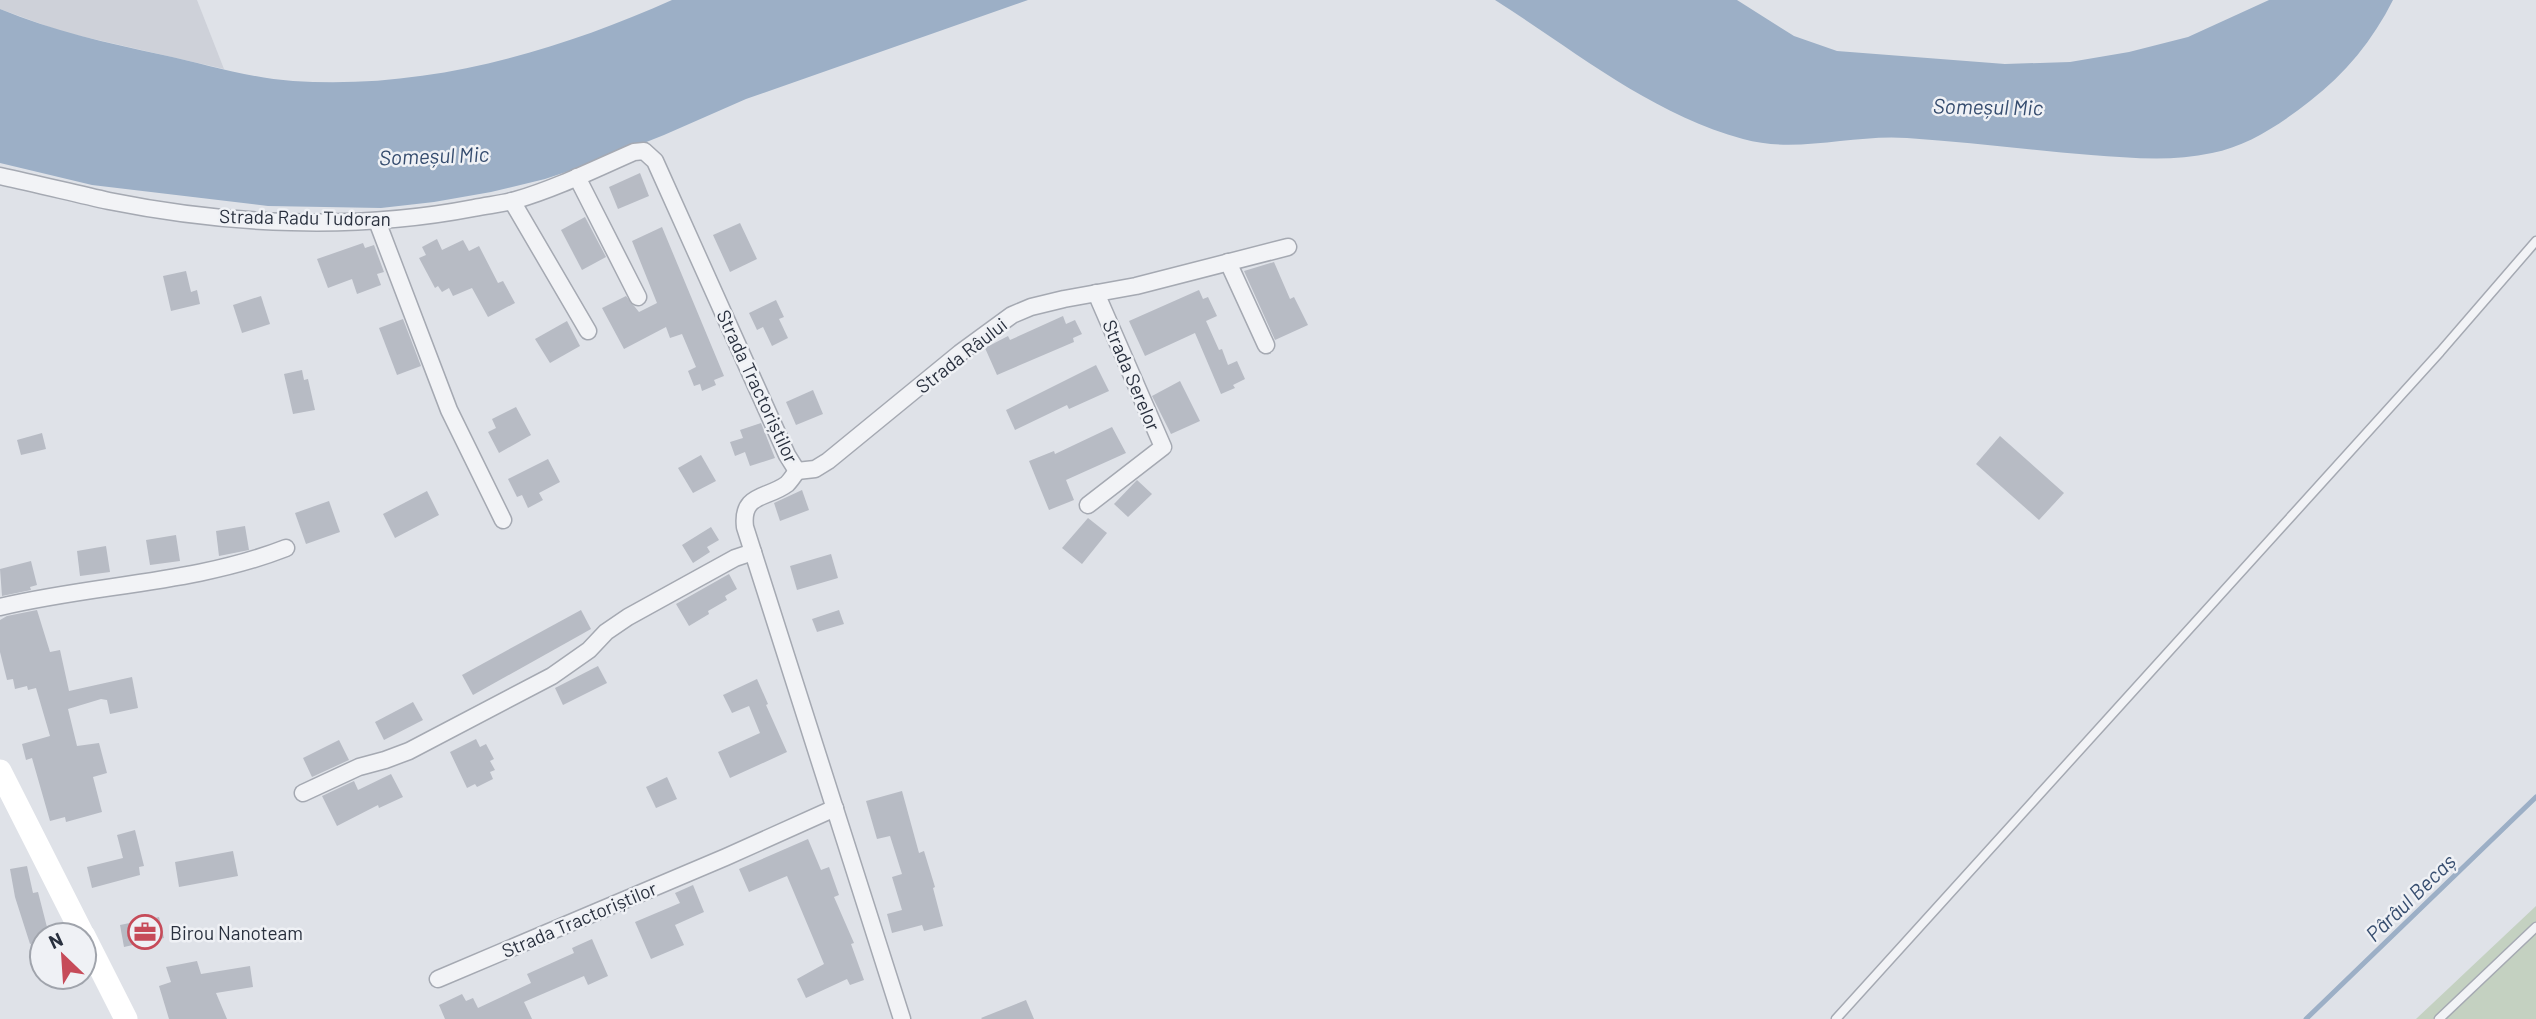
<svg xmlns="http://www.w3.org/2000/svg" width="2536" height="1019" viewBox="0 0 2536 1019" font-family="Barlow,sans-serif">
<rect width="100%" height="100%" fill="#dfe2e8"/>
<!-- built -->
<polygon fill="#ced1d9" points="0,0 197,0 224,69 63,32 0,9"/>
<!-- green -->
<polygon fill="#c4d1c1" points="2536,906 2536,1019 2416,1019"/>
<!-- water -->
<g fill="#9cafc6">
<path d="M672,0h356l-282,99 -82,36 -68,27 -51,17 -54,13 -57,10 -53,6 -113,-2 -176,-21 -92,-22v-154c53,22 107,34 163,46 42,9 86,23 130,26 131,9 260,-28 379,-81z"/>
<path d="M1495,0h242l57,36 43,15 168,13 65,-2 59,-10 59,-15 81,-37h124c-20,40 -48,74 -83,101 -28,22 -62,45 -98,52 -40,9 -81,5 -121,2 -62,-5 -123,-13 -184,-17 -54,-4 -111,16 -164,1 -92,-25 -169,-89 -248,-139z"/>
</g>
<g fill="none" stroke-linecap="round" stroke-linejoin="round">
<!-- stream -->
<polyline stroke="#9cafc6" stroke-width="5" points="2306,1019 2536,797"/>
</g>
<!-- building -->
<g fill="#b7bbc4">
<polygon points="640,173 649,196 618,209 609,187"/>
<polygon points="585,217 606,257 582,270 561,230"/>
<polygon points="740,223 757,259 730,272 713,235"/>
<polygon points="662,227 724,376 714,380 716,385 702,391 700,384 694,386 688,371 696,367 682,334 670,338 666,327 624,349 602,308 626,296 639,312 657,303 632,241"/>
<polygon points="437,239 442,250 463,240 469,251 479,246 498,283 503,281 515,303 488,317 472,288 453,296 449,288 442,292 438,286 435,288 419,258 426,255 422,247"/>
<polygon points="363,243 365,248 374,245 384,272 377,274 381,285 357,294 352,279 328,288 317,259"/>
<polygon points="1274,262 1290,299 1294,297 1308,325 1275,340 1244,271"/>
<polygon points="186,271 191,292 197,290 200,304 171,311 163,276"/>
<polygon points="1199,290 1203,299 1208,297 1217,316 1206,321 1219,350 1222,349 1228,365 1237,361 1245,379 1233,385 1235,388 1221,394 1195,333 1145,356 1129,321"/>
<polygon points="261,296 270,324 242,333 233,305"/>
<polygon points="776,300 784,317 779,319 788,338 772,346 763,327 757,330 749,313"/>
<polygon points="1063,316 1066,324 1075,320 1082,334 1073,338 1074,342 997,375 985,348 1008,336 1010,340"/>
<polygon points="403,319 421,366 397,375 379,328"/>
<polygon points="567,321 580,346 550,363 535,339"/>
<polygon points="1096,365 1109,391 1069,409 1067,405 1015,430 1006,410"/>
<polygon points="302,370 304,380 308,379 315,410 293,414 284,374"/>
<polygon points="1180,381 1200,421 1171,434 1152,396"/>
<polygon points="813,390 823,414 796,425 786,402"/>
<polygon points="516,407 531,435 499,453 488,432 496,428 492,419"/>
<polygon points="761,423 775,458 750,466 745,452 735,456 730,442 743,438 740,430"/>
<polygon points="1112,427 1126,453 1066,480 1074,500 1049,510 1029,461 1054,451 1055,454"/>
<polygon points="42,433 46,449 21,455 17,440"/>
<polygon points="2000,436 2064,493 2039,520 1976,464"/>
<polygon points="701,455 716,481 693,493 678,468"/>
<polygon points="548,459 560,482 539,493 543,500 528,508 522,495 517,497 508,479"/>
<polygon points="1137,480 1152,494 1128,517 1114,504"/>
<polygon points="802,490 809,510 780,521 774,503"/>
<polygon points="427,491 439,515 395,538 383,514"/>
<polygon points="329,501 340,532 306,544 295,513"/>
<polygon points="1088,518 1107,533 1082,564 1062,548"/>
<polygon points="245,526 249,550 219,556 216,531"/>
<polygon points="711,527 719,540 707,547 710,552 693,563 682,545"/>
<polygon points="176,535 180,561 150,565 146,540"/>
<polygon points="106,546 110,572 80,576 77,551"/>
<polygon points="831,554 838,578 797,590 790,566"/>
<polygon points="31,561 37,585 30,587 31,590 2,596 0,569"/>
<polygon points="729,574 737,589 725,596 727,600 708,611 709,614 689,626 676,604"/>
<polygon points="37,610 50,652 60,650 69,691 132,677 138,708 110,714 107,700 101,699 68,709 77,746 99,743 107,773 93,777 102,812 66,822 65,817 50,821 32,758 26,760 22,744 50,736 36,688 28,690 27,686 15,689 13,679 7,680 0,652 0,620 7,616"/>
<polygon points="581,610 591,629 473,695 462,675"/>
<polygon points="839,610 844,624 817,632 812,619"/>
<polygon points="598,666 607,683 563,705 555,688"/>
<polygon points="757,679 768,704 766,705 787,752 730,778 718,752 760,733 749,706 732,713 723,695"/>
<polygon points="413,702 423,720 384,740 375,722"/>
<polygon points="476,739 480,747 486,744 494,759 490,761 495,770 490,772 493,779 477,787 475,784 467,788 450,752"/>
<polygon points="339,740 349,760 312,777 303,758"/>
<polygon points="391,774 403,797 379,808 378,805 337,826 322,796 354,781 358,790"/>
<polygon points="667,777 677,799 656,808 646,787"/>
<polygon points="902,791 919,853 924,851 935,887 933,888 943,926 924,931 922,925 892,933 887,914 902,910 892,877 902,874 890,836 877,839 866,801"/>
<polygon points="135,830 144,866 139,867 140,875 92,888 87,867 123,858 117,835"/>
<polygon points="808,839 821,870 829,867 839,895 834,897 854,943 851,944 864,980 850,985 847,979 806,998 797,979 824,964 787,876 749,892 739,869"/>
<polygon points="233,851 238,876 179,887 175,862"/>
<polygon points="27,866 33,893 38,892 49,935 42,935 42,940 30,944 15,897 10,869"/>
<polygon points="693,885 704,912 675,925 684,945 651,959 635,922 680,903 675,893"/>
<polygon points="159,917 164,938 124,947 120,925"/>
<polygon points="592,939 608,976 588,985 584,976 524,1002 532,1019 445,1019 439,1005 462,994 466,1001 473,998 478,1008 531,983 527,974 574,953 572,948"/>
<polygon points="197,961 201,974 250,966 253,987 216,993 227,1019 169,1019 159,986 171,982 166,967"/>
<polygon points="1026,1000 1034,1019 982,1019 981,1018"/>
</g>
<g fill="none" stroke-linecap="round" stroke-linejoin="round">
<!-- lane casing -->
<g stroke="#a5a9b2" stroke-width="11">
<g id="lane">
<polyline points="1836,1019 2440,352 2536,241"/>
<polyline points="2439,1019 2536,927"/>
</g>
</g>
<!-- street casing -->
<g stroke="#a5a9b2" stroke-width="19">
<g id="street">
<path d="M0,176c37,8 73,17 109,25 119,24 246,30 365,7 14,-3 28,-4 42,-8 41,-12 79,-31 118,-48l10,-1 11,10 132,294 10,16"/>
<polyline points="577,177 638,297"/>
<polyline points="512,201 588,331"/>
<polyline points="377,221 449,410 503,520"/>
<polyline points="1228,262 1266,345"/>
<path d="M797,471c-3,4 -6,9 -10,13 -20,15 -46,9 -42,43l157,492"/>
<polyline points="797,471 815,469 828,461 960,353 1012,315 1031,307 1064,299 1136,286 1288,247"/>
<polyline points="1088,505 1163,447 1096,293"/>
<path d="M0,607c95,-23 194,-23 286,-59"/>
<polyline points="303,793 359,767 385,760 409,751 552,676 589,650 606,632 628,617 735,558 753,552"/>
<polyline points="438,979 726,857 835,808"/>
</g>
</g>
<!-- lane -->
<use href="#lane" stroke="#f2f3f6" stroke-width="8"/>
<!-- street -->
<use href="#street" stroke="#f2f3f6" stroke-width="16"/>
<!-- secondary -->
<g stroke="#fff" stroke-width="23">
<polyline points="0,771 83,935"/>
<polyline points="84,936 126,1019"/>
</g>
</g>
<!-- icons -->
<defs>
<g id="office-ring" transform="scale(1.75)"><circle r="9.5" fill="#eff1f5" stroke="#c64b59" stroke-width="1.5"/><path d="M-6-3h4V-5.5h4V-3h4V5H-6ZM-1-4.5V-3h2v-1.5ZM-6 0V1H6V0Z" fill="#c64b59"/></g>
</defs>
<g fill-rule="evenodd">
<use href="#office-ring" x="145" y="932"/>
</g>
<g text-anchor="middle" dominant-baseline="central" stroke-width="5" stroke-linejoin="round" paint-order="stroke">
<!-- street labels -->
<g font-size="19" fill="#29303e" stroke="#eff1f5">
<text transform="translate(305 217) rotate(1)">Strada Radu Tudoran</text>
<text transform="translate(961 355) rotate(-38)">Strada Râului</text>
<text transform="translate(1132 375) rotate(67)">Strada Serelor</text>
<text transform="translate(758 386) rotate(65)">Strada Tractoriștilor</text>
<text transform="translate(579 919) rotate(-23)">Strada Tractoriștilor</text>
</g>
<!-- poi labels -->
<g font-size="19" fill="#29303e" stroke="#eff1f5" text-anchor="start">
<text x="170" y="932">Birou Nanoteam</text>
</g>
<!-- water labels -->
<g font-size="21" font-style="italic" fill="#364d6f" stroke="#eff1f5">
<text transform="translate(1988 106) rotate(1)">Someșul Mic</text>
<text transform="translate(434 155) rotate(-2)">Someșul Mic</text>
<text transform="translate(2410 897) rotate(-44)">Pârâul Becaș</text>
</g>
</g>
<!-- north arrow -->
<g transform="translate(63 956) rotate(335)"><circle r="33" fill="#eff1f5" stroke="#a0a4ac" stroke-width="2"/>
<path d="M0-5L12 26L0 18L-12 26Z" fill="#c64b59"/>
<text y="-10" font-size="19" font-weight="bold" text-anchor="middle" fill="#29303e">N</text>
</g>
</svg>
